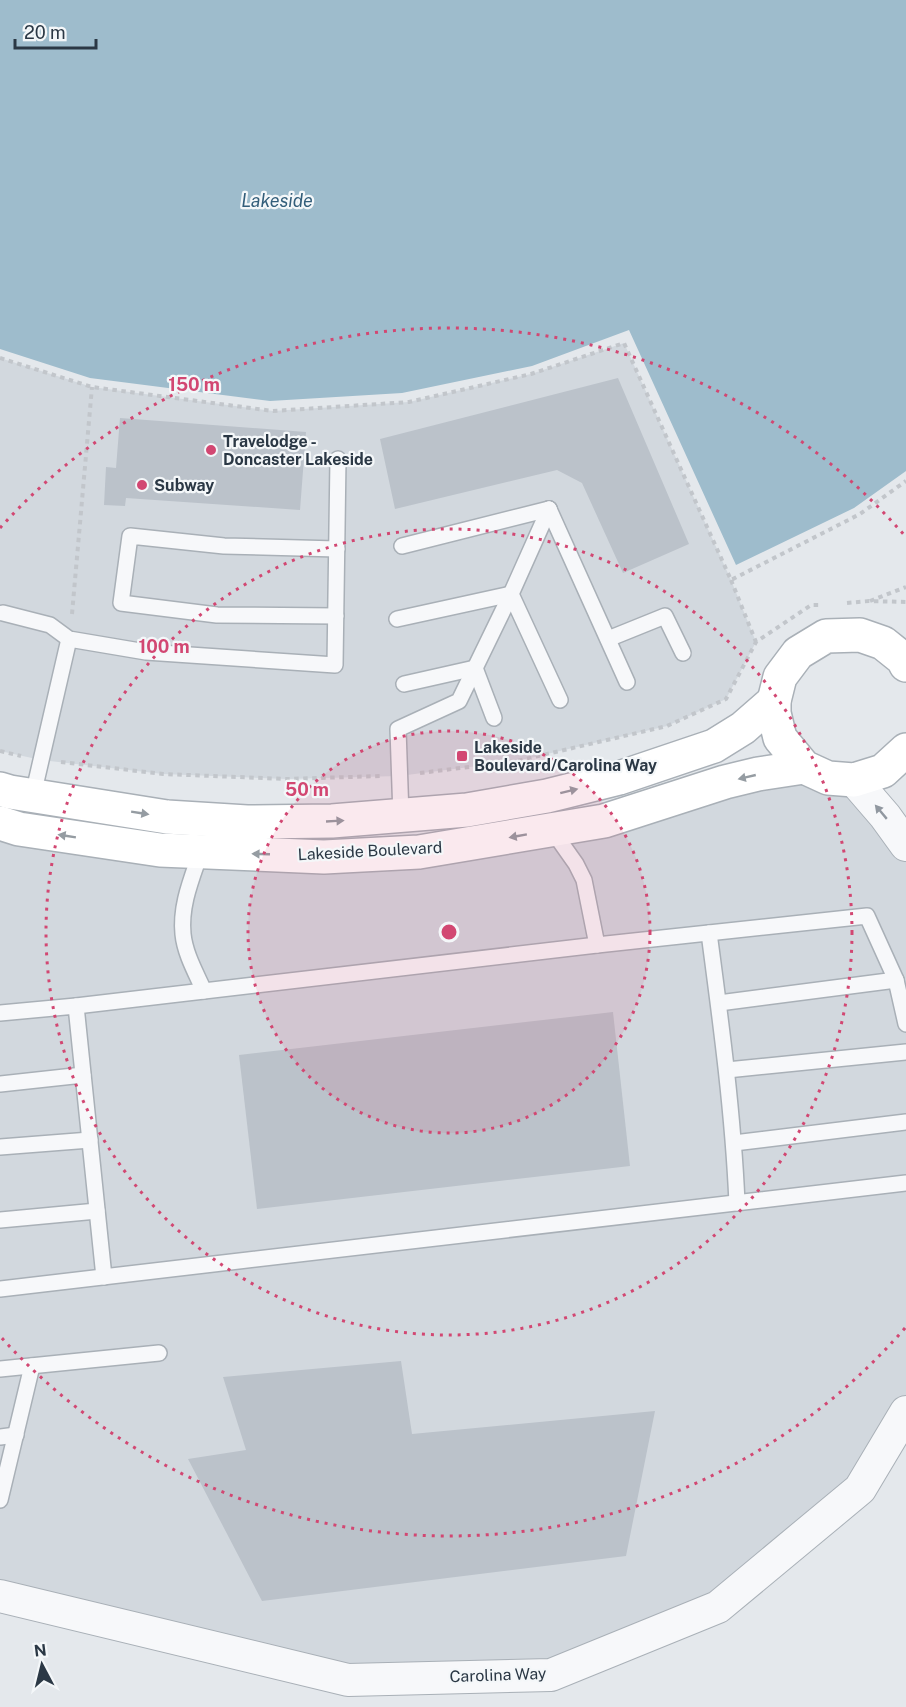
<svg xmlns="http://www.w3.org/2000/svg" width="906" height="1707" viewBox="0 0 906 1707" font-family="'Public Sans',sans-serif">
<rect width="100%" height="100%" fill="#e4e8ec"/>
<!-- built -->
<g fill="#d2d8de">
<polygon points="624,343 731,580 756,642 726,699 667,726 517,761 399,776 287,779 163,774 41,760 0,751 0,358 92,387 273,411 409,402 531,374"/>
<polygon points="828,778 906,845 906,1412 860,1489 718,1607 551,1675 348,1680 0,1608 0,823 324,857"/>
</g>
<!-- water -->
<polygon fill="#9ebccc" points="0,0 906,0 906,471 854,508 736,565 629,330 532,366 402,393 270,401 90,378 0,349"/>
<!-- building -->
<g fill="#bbc2ca">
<polygon points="618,378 689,544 623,573 582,483 557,470 395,509 380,439"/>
<polygon points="120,418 306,432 300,510 126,498 125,506 104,505 106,467 116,468"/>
<polygon points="613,1012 630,1166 257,1209 239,1055"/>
<polygon points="401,1361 412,1434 655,1411 626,1556 262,1601 188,1459 246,1450 223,1377"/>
</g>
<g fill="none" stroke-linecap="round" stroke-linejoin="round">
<!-- lane casing -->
<g stroke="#a9b0b7" stroke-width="18">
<g id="lane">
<polyline points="549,509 627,682"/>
<polyline points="402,546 549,509"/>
<polyline points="3,613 50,625 69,639 146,652 335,665 338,459"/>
<polyline points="336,616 217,615 121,603 130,536 224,546 337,549"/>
<polyline points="397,619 511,594 560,700"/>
<polyline points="608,639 665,616 683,653"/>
<polyline points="404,684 475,668 494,718"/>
<polyline points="33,795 69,639"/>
<polyline points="401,816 398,729 459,701 511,594 549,509"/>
<polyline points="552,830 576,864 584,880 597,945 867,916 896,980 906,1024"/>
<path d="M201,851c-9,27 -21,54 -18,83 2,20 13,39 21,57"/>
<path d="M709,933c12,90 24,179 28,270"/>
<polyline points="719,1003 896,980"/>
<polyline points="76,1006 597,945"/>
<polyline points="0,1013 76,1006 104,1277"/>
<polyline points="727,1070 906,1052"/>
<polyline points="0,1084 83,1075"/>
<polyline points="734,1143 906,1122"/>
<polyline points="0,1147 90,1140"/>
<polyline points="0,1220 97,1211"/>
<polyline points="0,1289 906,1183"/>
<polyline points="0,1369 159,1353"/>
<polyline points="0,1437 16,1435"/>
<polyline points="0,1500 32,1366"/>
</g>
</g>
<!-- street casing -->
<g stroke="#a9b0b7" stroke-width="34">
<g id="street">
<polyline points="854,780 885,816 906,845"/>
<polyline points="0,1596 348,1680 551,1675 718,1607 860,1489 906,1412"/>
</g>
</g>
<!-- secondary casing -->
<g stroke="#a9b0b7" stroke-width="36">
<g id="secondary">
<polyline points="906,665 903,659 883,643 860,635 826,636 798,653 780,677 774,701 774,713 780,738 804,767 828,778 854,780 883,771 906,750"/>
<polyline points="0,789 10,792 167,817 247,822 332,821 467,810 547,796 619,778 714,746 743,728 774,701"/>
<polyline points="0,823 19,829 160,850 324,857 419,852 604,821 725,782 758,774 804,767"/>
</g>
</g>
<!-- path -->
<g stroke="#c2c6cb" stroke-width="4" stroke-dasharray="4.5 4.5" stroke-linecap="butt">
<polyline points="0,358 92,387 273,411 409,402 531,374 624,343 731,580 860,514 906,481"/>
<polyline points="731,580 756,642"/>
<polyline points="870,601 906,587"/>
<polyline points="847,603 869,601 906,602"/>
<polyline points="72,614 92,387"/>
<polyline points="0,751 21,756"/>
<polyline points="61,762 163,774 287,779 380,776"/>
<polyline points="420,773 517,761 667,726 726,699 756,642 811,605 821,605"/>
</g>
<!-- lane -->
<use href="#lane" stroke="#f7f8fa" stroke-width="15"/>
<!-- street -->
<use href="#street" stroke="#f7f8fa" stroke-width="32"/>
<!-- secondary -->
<use href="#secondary" stroke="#fff" stroke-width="33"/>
</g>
<!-- one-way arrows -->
<defs><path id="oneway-solid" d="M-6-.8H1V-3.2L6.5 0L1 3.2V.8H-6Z" transform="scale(1.5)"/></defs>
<g fill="#959ca2">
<use href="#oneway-solid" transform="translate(747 777) rotate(167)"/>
<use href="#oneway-solid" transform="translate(569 791) rotate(-14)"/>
<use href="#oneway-solid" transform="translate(140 813) rotate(9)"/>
<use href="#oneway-solid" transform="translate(335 821) rotate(-3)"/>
<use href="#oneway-solid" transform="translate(67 836) rotate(-171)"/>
<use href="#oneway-solid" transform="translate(518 836) rotate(170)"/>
<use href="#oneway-solid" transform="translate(261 854) rotate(-178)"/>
</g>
<use fill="#9198a0" href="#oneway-solid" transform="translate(881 812) rotate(-130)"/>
<!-- distance rings -->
<circle cx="449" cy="932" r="201" fill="#d24772" fill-opacity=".12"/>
<g fill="none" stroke="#d24772" stroke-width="3" stroke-dasharray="3 6">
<circle cx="449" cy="932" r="201"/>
<circle cx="449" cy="932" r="403"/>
<path d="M905 1328A604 604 0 0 1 0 1336M0 528A604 604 0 0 1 905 536"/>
</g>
<!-- markers -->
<g fill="#d24772" stroke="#f4f7f9" stroke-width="2">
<circle cx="211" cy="450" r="6"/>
<circle cx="142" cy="485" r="6"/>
<rect x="456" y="750" width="12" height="12" rx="3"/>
</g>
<g text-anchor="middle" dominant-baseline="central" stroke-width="4.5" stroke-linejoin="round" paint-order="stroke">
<!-- poi labels -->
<g font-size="16" font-weight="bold" fill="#2b3845" stroke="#f4f7f9" text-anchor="start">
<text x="223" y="441">Travelodge -<tspan x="223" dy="18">Doncaster Lakeside</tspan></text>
<text x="154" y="485">Subway</text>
<text x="474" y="747">Lakeside<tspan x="474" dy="18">Boulevard/Carolina Way</tspan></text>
</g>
<!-- street labels -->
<g font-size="16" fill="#2b3845" stroke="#f4f7f9">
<text transform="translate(370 851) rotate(-3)">Lakeside Boulevard</text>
<text transform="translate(498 1675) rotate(-2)">Carolina Way</text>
</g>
<!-- water labels -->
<g font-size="18" font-style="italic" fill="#335e7a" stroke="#f4f7f9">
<text x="277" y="200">Lakeside</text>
</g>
</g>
<circle cx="449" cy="932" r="9" fill="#d24772" stroke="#f4f7f9" stroke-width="3"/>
<g font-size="18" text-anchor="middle" font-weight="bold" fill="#d24772" stroke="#f4f7f9" stroke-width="4.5" stroke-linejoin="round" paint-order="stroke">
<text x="194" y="391">150 m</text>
<text x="164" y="653">100 m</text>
<text x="307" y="796">50 m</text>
</g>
<!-- north arrow -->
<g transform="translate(42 1665) rotate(353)" stroke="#f4f7f9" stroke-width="4.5" paint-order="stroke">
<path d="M0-4.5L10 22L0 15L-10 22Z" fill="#2b3845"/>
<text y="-9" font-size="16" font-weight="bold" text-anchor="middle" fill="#2b3845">N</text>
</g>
<!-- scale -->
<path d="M15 39v9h81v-9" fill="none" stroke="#2b3845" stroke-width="3"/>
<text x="24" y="39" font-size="18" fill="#2b3845" stroke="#f4f7f9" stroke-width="4.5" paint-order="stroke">20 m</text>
</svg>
